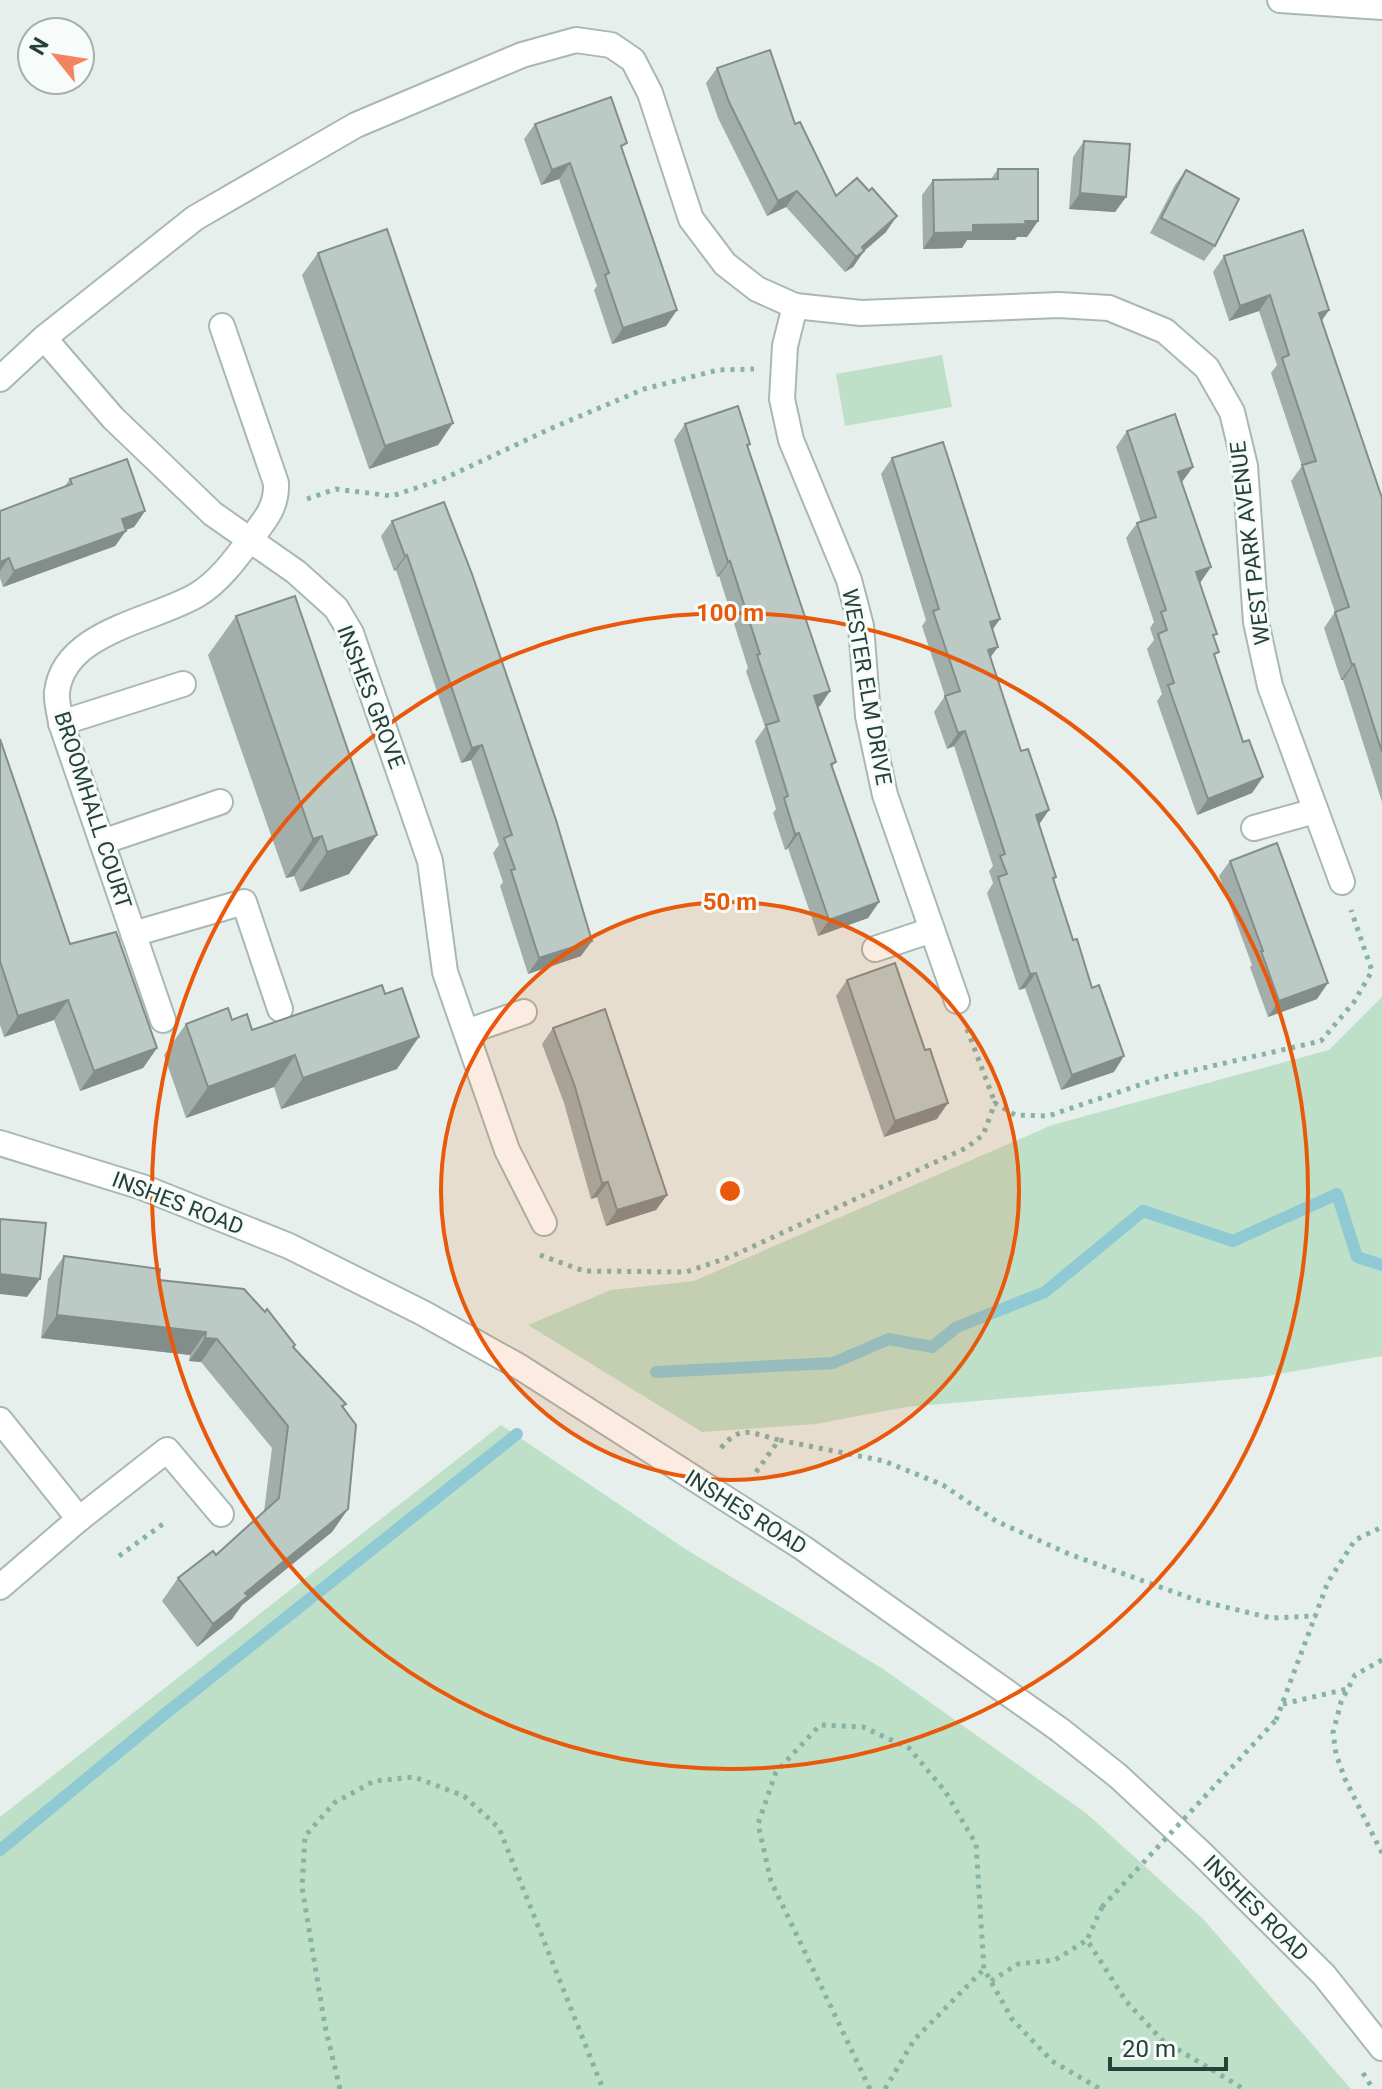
<svg xmlns="http://www.w3.org/2000/svg" width="1382" height="2089" viewBox="0 0 1382 2089" font-family="Roboto,sans-serif">
<rect width="100%" height="100%" fill="#e6efeb"/>
<!-- green -->
<g fill="#bfe0c8">
<polygon points="942,355 952,407 845,426 836,374"/>
<polygon points="1382,997 1382,1356 1262,1377 906,1407 816,1424 702,1432 528,1325 611,1290 694,1281 1052,1125 1329,1050"/>
<polygon points="501,1425 687,1550 883,1669 1086,1813 1204,1920 1351,2089 0,2089 0,1817"/>
</g>
<g fill="none" stroke-linecap="round" stroke-linejoin="round">
<!-- stream -->
<g stroke="#8ec9d4" stroke-width="12">
<polyline points="656,1372 833,1363 889,1339 932,1347 957,1327 1045,1292 1143,1211 1233,1241 1337,1194 1357,1257 1382,1265"/>
<polyline points="0,1850 160,1718 517,1434"/>
</g>
<!-- minor casing -->
<g stroke="#a8b8b2" stroke-width="28">
<g id="minor">
<polyline points="1280,0 1382,7"/>
<polyline points="795,306 785,346 782,399 791,440 849,580 861,626 868,716 885,795 957,1001"/>
<polyline points="44,338 113,418 213,514 296,572 336,608 351,633 430,861 445,972 507,1150 544,1223"/>
<polyline points="0,379 44,338 195,218 356,125 522,55 576,40 611,45 633,60 650,93 691,219 725,264 757,289 795,306 861,313 1059,305 1109,308 1165,331 1207,368 1232,412 1245,466 1256,622 1270,686 1342,882"/>
<polyline points="61,723 183,684"/>
<polyline points="1254,828 1315,811"/>
<polyline points="102,842 220,802"/>
<polyline points="133,934 244,902 280,1009"/>
<polyline points="875,949 932,930"/>
<path d="M163,1020l-102,-297c-1,-9 -5,-21 -4,-31 7,-61 96,-71 140,-97 22,-13 40,-38 55,-58 14,-18 25,-31 24,-54l-54,-157"/>
<polyline points="466,1032 524,1012"/>
<polyline points="0,1143 142,1187 289,1246 423,1313 520,1367 803,1548 1060,1730 1118,1776 1201,1853 1324,1975 1382,2048"/>
<polyline points="0,1420 79,1519"/>
<polyline points="0,1587 79,1519 167,1450 221,1514"/>
</g>
</g>
<!-- path -->
<g stroke="#86b3a5" stroke-width="5" stroke-dasharray="4 6" stroke-linecap="butt">
<polyline points="307,499 336,489 392,496 443,479 552,428 644,389 718,370 754,369"/>
<polyline points="967,1029 995,1103"/>
<polyline points="540,1255 584,1271 686,1272 730,1257 966,1148 983,1135 995,1103 1015,1115 1048,1116 1160,1078 1321,1041 1354,1002 1372,971 1351,910"/>
<path d="M721,1448c20,-24 30,-15 58,-8"/>
<polyline points="756,1472 779,1440 884,1461 943,1485 996,1521 1069,1554 1196,1600 1271,1618 1316,1616"/>
<polyline points="119,1556 163,1524"/>
<polyline points="1382,1660 1355,1675 1341,1702 1333,1733 1336,1754 1345,1779 1382,1853"/>
<polyline points="1283,1704 1347,1689"/>
<polyline points="1276,1720 1328,1582 1355,1540 1382,1527"/>
<polyline points="1102,1907 1087,1940 1126,2001 1162,2040 1244,2089"/>
<polyline points="991,1981 1018,1964 1055,1960 1087,1940"/>
<polyline points="1363,2073 1373,2089"/>
<polyline points="340,2089 325,2026 302,1887 305,1836 334,1803 374,1781 414,1777 464,1796 499,1828 603,2089"/>
<polyline points="870,2089 771,1881 758,1824 776,1772 820,1725 863,1727 909,1748 945,1791 976,1844 984,1969 1012,2019 1052,2061 1100,2089"/>
<polyline points="885,2089 914,2040 984,1969"/>
</g>
<!-- minor -->
<use href="#minor" stroke="#fff" stroke-width="24"/>
<!-- path-bridge -->
<polyline stroke="#86b3a5" stroke-width="5" stroke-dasharray="4 6" stroke-linecap="butt" points="1102,1907 1276,1720"/>
</g>
<!-- wall -->
<g fill="#a1aea9">
<polygon points="717,68 795,124 836,196 886,232 864,251 853,267 845,272 786,207 767,216 718,118 706,83"/>
<polygon points="535,124 622,150 677,310 666,326 612,344 594,290 597,286 559,179 541,185 524,139"/>
<polygon points="1084,141 1126,197 1115,212 1069,209 1073,157"/>
<polygon points="998,169 1038,221 1027,237 1017,237 1015,240 967,240 962,248 923,249 922,195 933,180 991,179"/>
<polygon points="1186,170 1215,246 1204,261 1150,233 1175,185"/>
<polygon points="318,253 453,423 438,445 369,469 302,275"/>
<polygon points="1224,256 1329,310 1322,320 1382,498 1382,802 1343,680 1341,680 1324,628 1335,612 1291,481 1302,466 1271,373 1277,365 1259,311 1229,321 1213,272"/>
<polygon points="685,424 750,444 748,447 830,691 820,706 818,707 836,762 832,767 879,902 868,918 818,936 788,848 785,850 773,813 776,809 755,741 765,727 746,671 748,668 719,576 717,577 674,440"/>
<polygon points="1127,431 1182,482 1200,583 1214,638 1215,658 1243,742 1263,777 1252,793 1197,815 1157,701 1162,694 1147,649 1154,640 1150,628 1154,622 1126,538 1137,523 1141,522 1116,447"/>
<polygon points="892,458 992,630 990,658 1021,751 1049,810 1039,824 1056,877 1054,880 1114,1072 1061,1090 1025,988 1019,990 987,893 993,883 989,871 993,866 954,746 947,749 934,712 945,696 922,626 926,620 881,474"/>
<polygon points="70,479 145,511 134,527 126,530 115,546 3,587 0,578 0,511 64,487"/>
<polygon points="392,521 581,956 528,974 500,886 503,882 493,853 499,845 471,760 461,763 396,570 394,571 381,536"/>
<polygon points="236,616 349,874 300,892 294,876 286,878 208,655"/>
<polygon points="0,739 70,944 157,1048 143,1068 80,1091 54,1020 4,1037 0,1025"/>
<polygon points="1230,861 1317,999 1268,1017 1250,967 1252,965 1219,876"/>
<polygon points="847,980 937,1119 884,1137 836,996"/>
<polygon points="232,1020 252,1030 397,1069 281,1109 274,1087 186,1118 164,1055 186,1024"/>
<polygon points="553,1028 667,1195 656,1210 606,1226 597,1197 591,1199 564,1103 542,1044"/>
<polygon points="64,1256 159,1280 294,1348 346,1404 343,1408 348,1509 332,1532 242,1605 232,1619 197,1647 162,1601 178,1578 216,1555 264,1512 272,1448 201,1362 189,1361 190,1355 41,1338 48,1279"/>
</g>
<!-- shaded-wall -->
<g fill="#838d89">
<polygon points="570,163 559,179 541,185 552,170"/>
<polygon points="797,191 786,207 767,216 778,201"/>
<polygon points="1080,193 1126,197 1115,212 1069,209"/>
<polygon points="897,216 886,232 864,251 853,267 845,272 862,247"/>
<polygon points="1038,221 1027,237 1017,237 1015,240 967,240 962,248 923,249 934,233 973,225"/>
<polygon points="1270,295 1259,311 1229,321 1240,306"/>
<polygon points="677,310 666,326 612,344 623,328"/>
<polygon points="1329,310 1318,326 1319,313"/>
<polygon points="453,423 438,445 369,469 385,446"/>
<polygon points="1193,467 1182,482 1178,472"/>
<polygon points="145,511 134,527 112,535 122,519"/>
<polygon points="126,531 115,546 3,587 14,571"/>
<polygon points="407,555 396,570 394,571 405,556"/>
<polygon points="9,558 0,571 0,562"/>
<polygon points="730,561 719,576 717,577 728,562"/>
<polygon points="1211,567 1200,583 1196,572"/>
<polygon points="1000,619 989,635 990,622"/>
<polygon points="998,647 987,662 988,650"/>
<polygon points="1354,664 1343,680 1341,680 1352,665"/>
<polygon points="830,691 820,706 803,712 814,696"/>
<polygon points="965,731 954,746 947,749 958,733"/>
<polygon points="482,745 471,760 461,763 472,748"/>
<polygon points="1263,777 1252,793 1197,815 1208,799"/>
<polygon points="1049,810 1038,826 1036,815"/>
<polygon points="799,833 788,848 785,850 795,834"/>
<polygon points="377,835 349,874 300,892 327,852"/>
<polygon points="322,836 294,876 286,878 313,839"/>
<polygon points="879,902 868,918 818,936 829,920"/>
<polygon points="592,941 581,956 528,974 539,958"/>
<polygon points="1036,973 1025,988 1019,990 1030,974"/>
<polygon points="1328,983 1317,999 1268,1017 1279,1001"/>
<polygon points="68,1000 54,1020 4,1037 18,1016"/>
<polygon points="419,1037 397,1069 281,1109 303,1078"/>
<polygon points="157,1048 143,1068 80,1091 94,1071"/>
<polygon points="295,1055 274,1087 186,1118 208,1087"/>
<polygon points="1124,1056 1114,1072 1061,1090 1072,1075"/>
<polygon points="948,1103 937,1119 884,1137 895,1121"/>
<polygon points="608,1182 597,1197 591,1199 602,1183"/>
<polygon points="667,1195 656,1210 606,1226 617,1210"/>
<polygon points="0,1274 40,1279 27,1297 0,1294"/>
<polygon points="57,1315 206,1332 190,1355 41,1338"/>
<polygon points="205,1338 217,1339 201,1362 189,1361"/>
<polygon points="348,1509 332,1532 242,1605 232,1619 197,1647 213,1624 245,1593"/>
</g>
<!-- building -->
<g fill="#bbcac4" stroke="#838d89" stroke-width="2">
<polygon points="770,50 795,124 800,122 836,196 857,178 869,191 872,188 897,216 862,247 864,251 856,257 797,191 778,201 729,102 717,68"/>
<polygon points="611,97 627,143 621,146 677,310 623,328 605,275 609,273 570,163 552,170 535,124"/>
<polygon points="1084,141 1130,144 1126,197 1080,193"/>
<polygon points="998,169 1038,169 1038,221 1025,221 1026,224 973,225 973,232 934,233 933,180 998,179"/>
<polygon points="1186,170 1239,199 1215,246 1161,218"/>
<polygon points="387,229 453,423 385,446 318,253"/>
<polygon points="1303,230 1329,310 1319,313 1382,498 1382,752 1354,664 1352,665 1335,612 1349,607 1302,465 1316,461 1282,358 1289,355 1270,295 1240,306 1224,256"/>
<polygon points="738,406 750,444 747,445 830,691 814,696 836,762 831,764 879,902 829,920 799,833 795,834 784,798 788,796 766,725 779,721 757,655 760,654 730,561 728,562 685,424"/>
<polygon points="1175,414 1193,467 1178,472 1211,567 1196,572 1217,634 1213,635 1219,652 1214,654 1243,742 1249,740 1263,777 1208,799 1168,685 1174,683 1158,634 1167,630 1161,612 1166,610 1137,523 1156,517 1127,431"/>
<polygon points="943,442 1000,619 990,622 998,647 988,650 1021,751 1028,749 1049,810 1036,815 1056,877 1053,878 1073,940 1077,939 1092,988 1099,985 1124,1056 1072,1075 1036,973 1030,974 998,877 1007,874 1000,856 1005,854 965,731 958,733 945,696 960,691 933,611 939,609 892,458"/>
<polygon points="127,459 145,511 122,519 126,531 14,571 9,558 0,562 0,511 72,484 70,479"/>
<polygon points="444,502 472,574 556,820 592,941 539,958 511,870 515,869 504,838 512,835 482,745 472,748 407,555 405,556 392,521"/>
<polygon points="295,596 377,835 327,852 322,836 313,839 236,616"/>
<polygon points="0,739 70,944 116,932 157,1048 94,1071 68,1000 18,1016 0,961"/>
<polygon points="1277,843 1328,983 1279,1001 1261,951 1263,951 1230,861"/>
<polygon points="895,963 925,1050 930,1049 948,1103 895,1121 847,980"/>
<polygon points="382,985 385,994 402,988 419,1037 303,1078 295,1055 208,1087 186,1024 228,1008 232,1020 247,1014 252,1030"/>
<polygon points="605,1009 667,1195 617,1210 608,1182 602,1183 575,1087 553,1028"/>
<polygon points="0,1219 46,1223 40,1279 0,1274"/>
<polygon points="64,1256 160,1269 159,1280 244,1289 265,1312 267,1309 295,1345 293,1347 346,1404 342,1406 356,1425 348,1509 245,1593 248,1596 213,1624 178,1578 213,1551 216,1555 279,1498 288,1426 217,1339 205,1338 206,1332 57,1315"/>
</g>
<!-- distance rings -->
<circle cx="730" cy="1191" r="289" fill="#e8590c" fill-opacity=".12"/>
<g fill="none" stroke="#e8590c" stroke-width="4">
<circle cx="730" cy="1191" r="289"/>
<circle cx="730" cy="1191" r="578"/>
</g>
<g text-anchor="middle" dominant-baseline="central" stroke-width="6" stroke-linejoin="round" paint-order="stroke">
<!-- street labels -->
<g font-size="22" fill="#24423a" stroke="#f7fbf9">
<text transform="translate(1250 543) rotate(-97)">WEST PARK AVENUE</text>
<text transform="translate(867 687) rotate(80)">WESTER ELM DRIVE</text>
<text transform="translate(371 697) rotate(69)">INSHES GROVE</text>
<text transform="translate(93 810) rotate(72)">BROOMHALL COURT</text>
<text transform="translate(178 1203) rotate(21)">INSHES ROAD</text>
<text transform="translate(746 1512) rotate(32)">INSHES ROAD</text>
<text transform="translate(1256 1908) rotate(45)">INSHES ROAD</text>
</g>
</g>
<circle cx="730" cy="1191" r="12" fill="#e8590c" stroke="#f7fbf9" stroke-width="4"/>
<g font-size="24" text-anchor="middle" font-weight="bold" fill="#e8590c" stroke="#f7fbf9" stroke-width="6" stroke-linejoin="round" paint-order="stroke">
<text x="730" y="621">100 m</text>
<text x="730" y="910">50 m</text>
</g>
<!-- north arrow -->
<g transform="translate(56 56) rotate(300)"><circle r="38" fill="#f7fbf9" stroke="#a3b1ad" stroke-width="2"/>
<path d="M0-6L14 30L0 20L-14 30Z" fill="#f4845f"/>
<text y="-12" font-size="22" font-weight="bold" text-anchor="middle" fill="#24423a">N</text>
</g>
<!-- scale -->
<path d="M1110 2057v12h116v-12" fill="none" stroke="#24423a" stroke-width="4"/>
<text x="1122" y="2057" font-size="24" fill="#24423a" stroke="#f7fbf9" stroke-width="6" paint-order="stroke">20 m</text>
</svg>
